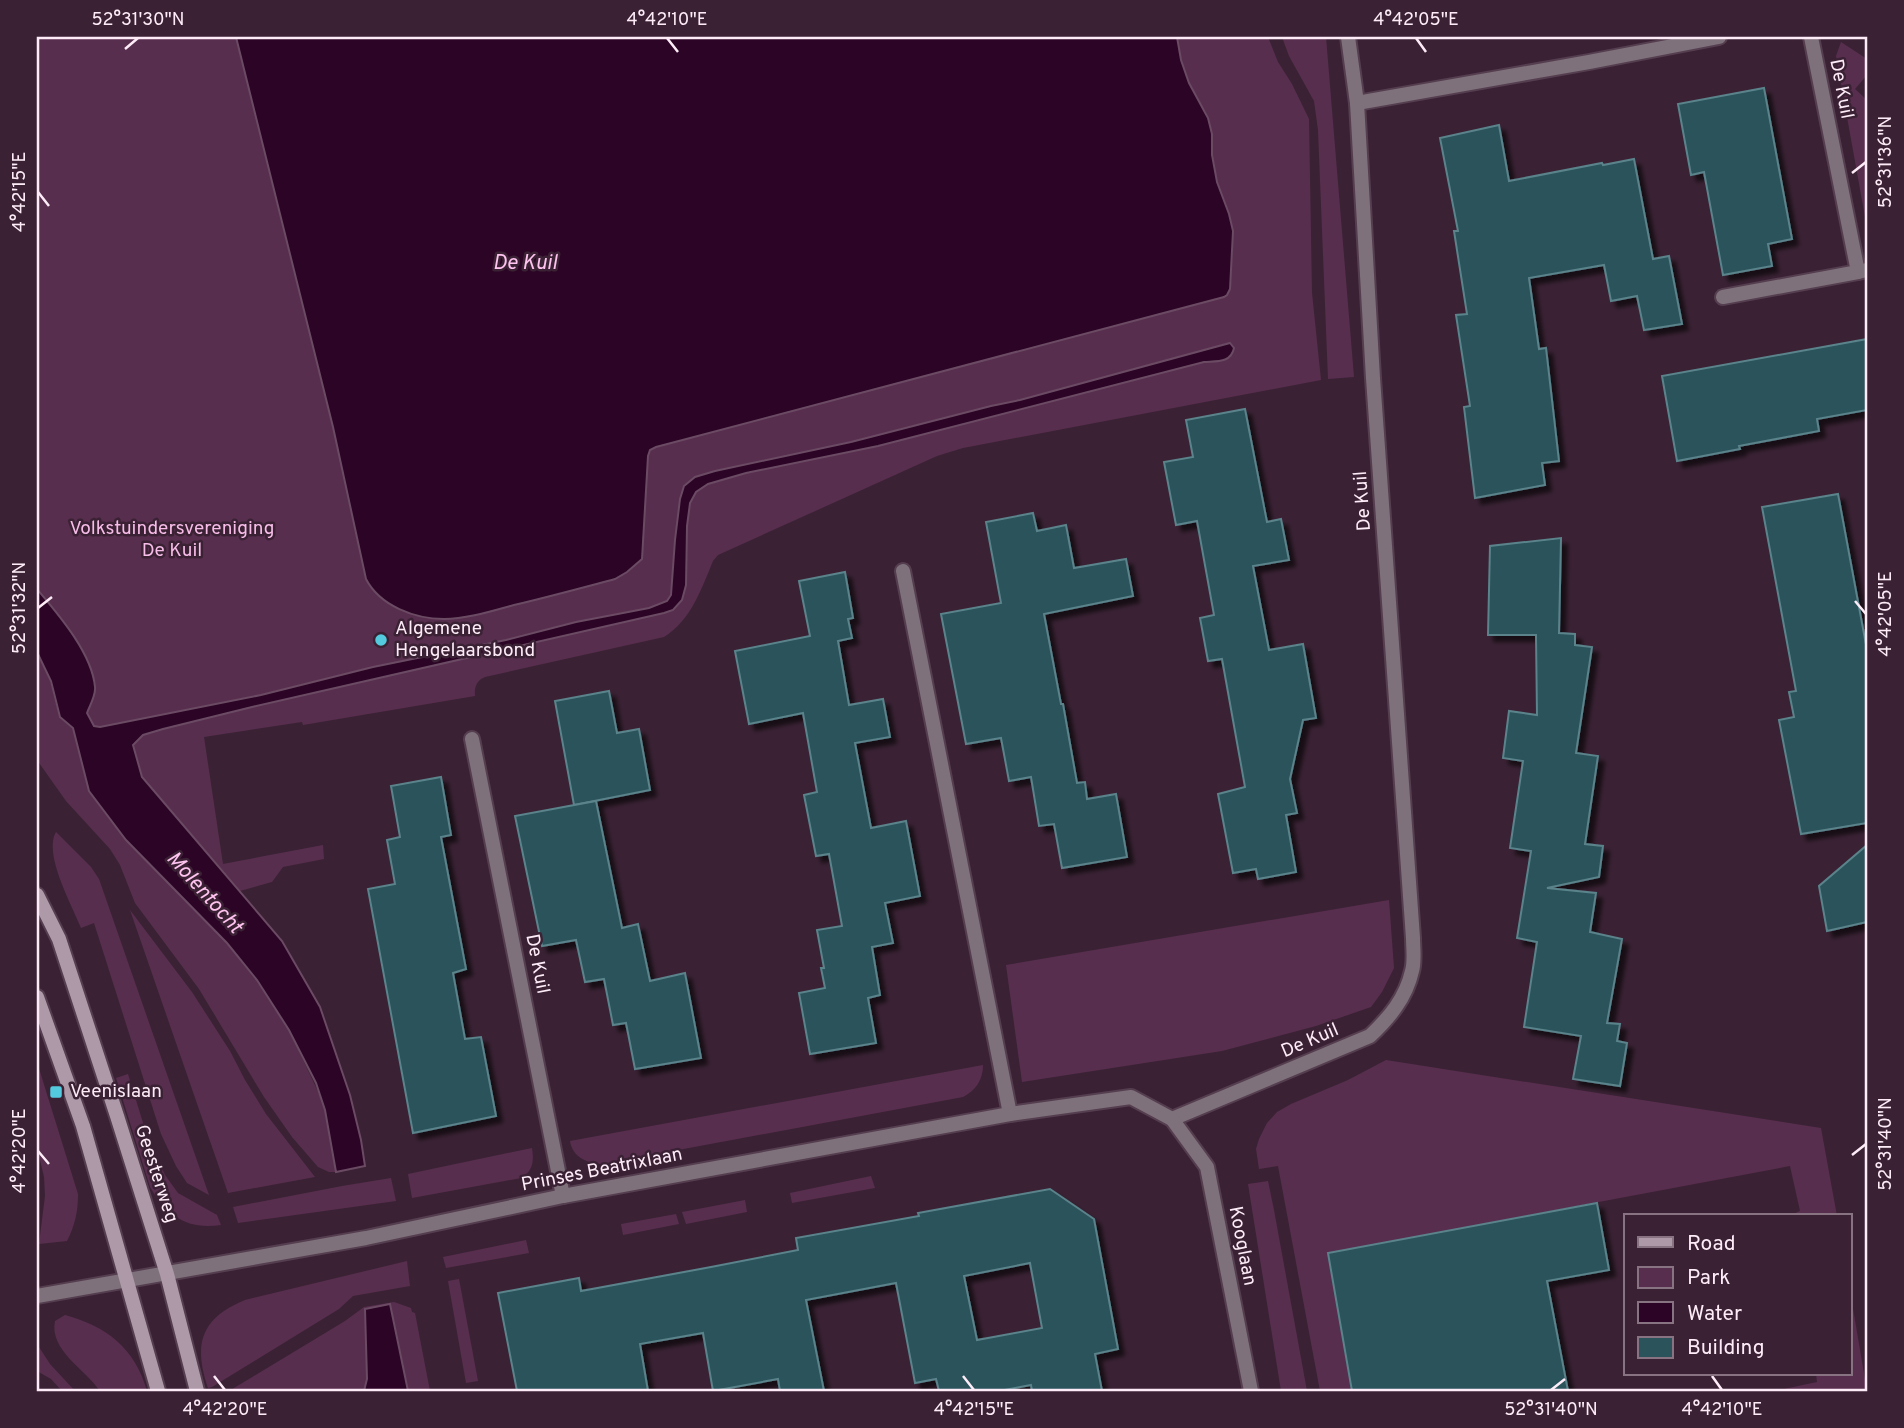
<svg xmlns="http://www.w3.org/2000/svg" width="1904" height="1428" viewBox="0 0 1904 1428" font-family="Overpass,sans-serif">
<defs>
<filter id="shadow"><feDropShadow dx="6" dy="6" stdDeviation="2" flood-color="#0009"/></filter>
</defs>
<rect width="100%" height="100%" fill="#3a2234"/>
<!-- green -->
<g fill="#582e4f">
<path d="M37,37h199l97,390 33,152 80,40 54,-10 114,-30 13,-7 15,-13 6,-103 2,-6 6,-3 571,-152 3,-6 3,-48 -4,-27 -12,-32 -5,-27v-21l-4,-16 -19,-35 -8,-23 -4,-23h91l10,25 14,22 17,35 3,174 9,87 -358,68 -26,8 -219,99 -5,6c-12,29 -22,59 -49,76l-179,40c-8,3 -11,10 -10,19l-172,29 -1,-3 -98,15 19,127 100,-19 1,14 -41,8 -11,15 -32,9 -98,-114 -9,-32 -32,-18 -7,-1 -7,-13 8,-23 -24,-58 -34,-43z"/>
<polygon points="1282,37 1326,37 1354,377 1328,379 1318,130 1314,101 1289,56"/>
<polygon points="1841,42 1867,59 1867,75 1855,89 1867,100 1867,228 1836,56"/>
<path d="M37,653c5,10 11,20 14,31 5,17 5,34 22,44l16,63 18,25 19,24 101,103 30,37 32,50 32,68 4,12 11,62h-7l-11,-5 -26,-30 -28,-40 -65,-108 -64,-86 -15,-38 -10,-16 -44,-48 -29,-41z"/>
<path d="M56,832l35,35 8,12 110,316 -22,-12 -11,-17 -15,-32 -67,-211 -13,5c-9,-23 -38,-74 -25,-96z"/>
<polygon points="1389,900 1394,968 1382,992 1371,1007 1316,1026 1222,1051 1022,1082 1006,965"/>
<polygon points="130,910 192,992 230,1051 245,1080 266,1114 315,1177 228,1193"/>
<polygon points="1386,1060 1821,1128 1837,1216 1788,1216 1800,1211 1790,1166 1328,1253 1337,1305 1362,1345 1344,1349 1352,1391 1320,1391 1278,1166 1259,1169 1256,1149 1259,1139 1267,1123 1277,1112 1291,1104 1348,1080"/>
<path d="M37,1062l41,132c0,18 -3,31 -11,47l-28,3 6,-48 -1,-19 -7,-30z"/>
<path d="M983,1065c0,15 -7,25 -20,32l-360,67c-15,0 -31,-7 -33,-23z"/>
<path d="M128,1074l20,65 17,36 13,18 39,22 4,10c-34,5 -54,-9 -71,-38l-34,-109z"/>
<path d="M532,1148c2,13 1,23 -11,30l-109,20 -4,-24z"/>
<polygon points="871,1176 875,1188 792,1203 790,1193"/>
<polygon points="391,1178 396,1201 238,1223 233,1207 342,1186"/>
<polygon points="1268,1181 1274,1210 1307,1391 1281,1391 1248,1184"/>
<polygon points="745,1200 747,1212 686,1224 682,1212"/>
<polygon points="676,1214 679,1224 623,1235 621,1224"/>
<polygon points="526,1240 529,1253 446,1268 443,1257"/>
<path d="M407,1261l3,25 -57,10 -14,13 -127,78 -4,1c-15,-44 -7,-70 37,-88z"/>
<polygon points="459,1279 478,1381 466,1383 448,1281"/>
<polygon points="1850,1291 1867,1391 1774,1391 1817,1382 1816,1374 1850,1374"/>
<polygon points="394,1302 411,1308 412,1312 415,1313 430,1391 408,1391 390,1304 365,1310 367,1379 364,1391 229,1391 345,1321 364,1307"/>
<path d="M65,1315c41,11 70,33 82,76h-47c-15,-22 -51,-41 -45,-70z"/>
<polygon points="37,1344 50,1364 75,1391 62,1391 51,1379 37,1371"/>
</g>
<!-- water -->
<g fill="#2c0425" stroke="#6b4a64" stroke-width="2">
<path d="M236,37h941l4,23 8,23 19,35 4,16v21l5,27 12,32 4,17 -3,58 -3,6 -3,2 -568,150 -6,3 -2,6 -6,103 -15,13 -12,7c-34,9 -67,18 -101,26 -22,6 -47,14 -70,14 -29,0 -64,-13 -78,-40l-33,-152z"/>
<path d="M1230,343l4,5c-3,15 -17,13 -30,14l-326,84 -132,27 -38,11 -12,8 -6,11 -3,23 -1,59 -4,15 -9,10 -9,3 -412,94 -89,22 -20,6 -10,10 9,32 140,164 38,66 30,88 11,45 4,26 -29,6 -11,-62 -9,-27 -27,-53 -32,-50 -30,-37 -101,-103 -37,-49 -16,-63 -13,-11 -9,-36 -14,-29v-63c21,25 55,64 58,98 1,8 -5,18 -8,26l7,13 6,1 161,-32 112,-28 133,-27 70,-18 73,-14 18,-7 4,-6 4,-55 5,-41 4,-13 11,-9 20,-6 136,-29 140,-36 29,-6z"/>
<polygon points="390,1304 408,1391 364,1391 367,1379 365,1309"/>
</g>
<!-- building -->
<g fill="#2b535b" stroke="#5a838b" stroke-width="2" fill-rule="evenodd" filter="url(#shadow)">
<polygon points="1764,88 1792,239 1768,244 1772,266 1723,275 1704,172 1691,175 1678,104"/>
<polygon points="1499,125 1509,181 1602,163 1603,165 1634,159 1653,259 1669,256 1682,324 1644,330 1637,296 1611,301 1604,265 1529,278 1539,349 1546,348 1559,461 1542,463 1545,485 1475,498 1464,407 1470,406 1456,315 1467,314 1454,231 1458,231 1440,138"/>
<polygon points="1867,339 1867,410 1817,419 1819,431 1739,446 1740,449 1677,461 1662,376"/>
<polygon points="1245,409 1267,522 1281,519 1289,560 1253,566 1269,650 1303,644 1316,718 1303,720 1290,779 1297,813 1286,815 1296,872 1258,879 1256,869 1233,873 1218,794 1245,787 1222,659 1208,661 1200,618 1214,615 1197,521 1176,525 1164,462 1193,457 1186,420"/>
<polygon points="1838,494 1867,650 1867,823 1801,834 1779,720 1794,717 1789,692 1796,691 1762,507"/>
<polygon points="1033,513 1037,531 1066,525 1074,568 1126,559 1133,596 1044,614 1061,704 1063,704 1077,783 1085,782 1087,799 1116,794 1127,857 1062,868 1054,824 1039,826 1031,777 1009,781 1001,738 966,744 941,614 1001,603 986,522"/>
<polygon points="1561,538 1559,633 1575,634 1575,645 1592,647 1576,753 1598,756 1585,844 1603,846 1599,877 1547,888 1596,893 1590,932 1622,939 1607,1023 1620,1024 1617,1041 1627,1043 1620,1086 1573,1079 1581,1036 1524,1027 1537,942 1517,938 1531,851 1510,848 1523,761 1503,758 1509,711 1537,715 1536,635 1488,635 1490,546"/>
<polygon points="845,572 853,618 848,619 852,638 838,641 849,705 883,699 890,737 855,743 871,828 906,821 920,896 885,903 893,943 872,947 880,995 868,998 876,1043 810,1054 799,993 825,988 821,968 824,968 817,930 842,926 829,854 816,856 804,795 817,792 803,713 749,724 735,651 810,636 799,581"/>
<polygon points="609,691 617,733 639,729 650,790 574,805 555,701"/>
<polygon points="441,777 451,835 441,837 466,969 453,973 465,1039 481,1037 496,1116 413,1133 368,889 395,884 387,840 400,837 391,786"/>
<polygon points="596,801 622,928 638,924 650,981 685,973 701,1058 635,1069 626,1023 613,1025 604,979 585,982 576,940 542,946 515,816"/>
<polygon points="1867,845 1867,922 1827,931 1819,886"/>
<path d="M1050,1189l44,30 24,130 -23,5 7,37h-70l-1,-6 -32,6h-60l-3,-12 -21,4 -19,-100 -90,17 18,91h-44l-2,-12 -65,12 -10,-58 -63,11 8,47h-131l-19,-98 81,-15 2,13 130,-24 87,-17 -2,-12 123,-22 -1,-3zM1030,1263l12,65 -65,12 -13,-64z"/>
<polygon points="1597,1203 1609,1270 1547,1281 1568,1391 1352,1391 1328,1253"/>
</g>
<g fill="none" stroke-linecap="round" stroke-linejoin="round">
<!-- minor casing -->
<g stroke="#553e4f" stroke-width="18">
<g id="minor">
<polyline points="1811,37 1858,272 1867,270"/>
<polyline points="1357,103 1589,62 1719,37"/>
<polyline points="1723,297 1858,272"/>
<polyline points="903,571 1010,1114"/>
<polyline points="472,739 563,1196"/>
<path d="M1172,1119l198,-83c19,-18 36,-38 42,-65 3,-10 1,-23 1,-33l-40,-560 -16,-275 -9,-66"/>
<polyline points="37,1296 366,1238 563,1196 895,1135 1010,1114 1131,1097 1172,1119 1207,1167 1251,1391"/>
</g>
</g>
<!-- secondary casing -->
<g stroke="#553e4f" stroke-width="18">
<g id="secondary">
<polyline points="37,895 59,939 117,1116 167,1274 197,1391"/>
<polyline points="37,997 83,1126 158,1391"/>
</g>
</g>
<!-- minor -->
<use href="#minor" stroke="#7e717b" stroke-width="14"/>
<!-- secondary -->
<use href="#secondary" stroke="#ad99a8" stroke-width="14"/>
</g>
<!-- ticks -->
<path fill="none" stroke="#fdecf8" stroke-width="2.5" d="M667,38l11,14M1416,38l10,14M125,49l13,-11M1852,173l14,-11M38,192l11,14M1855,601l11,13M38,608l14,-11M38,1151l11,13M1852,1155l14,-11M214,1376l11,14M963,1376l11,14M1712,1376l10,14M1551,1390l14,-11"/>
<!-- markers -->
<g fill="#54cade" stroke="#3a2234" stroke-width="2.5">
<circle cx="381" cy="640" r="7"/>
<rect x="49" y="1085" width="14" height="14" rx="3.5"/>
</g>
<g text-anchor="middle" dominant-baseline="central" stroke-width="5" stroke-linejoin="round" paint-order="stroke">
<!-- street labels -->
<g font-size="19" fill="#fdecf8" stroke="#3a2234">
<text transform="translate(1841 89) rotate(79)">De Kuil</text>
<text transform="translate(1363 501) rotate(-94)">De Kuil</text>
<text transform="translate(537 964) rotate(79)">De Kuil</text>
<text transform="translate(1310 1041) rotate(-23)">De Kuil</text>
<text transform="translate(602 1170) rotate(-11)">Prinses Beatrixlaan</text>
<text transform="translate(156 1174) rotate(72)">Geesterweg</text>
<text transform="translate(1242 1246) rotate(79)">Kooglaan</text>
</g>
<!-- park labels -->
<g font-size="19" fill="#f7bce8" stroke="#3a2234">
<text x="172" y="529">Volkstuindersvereniging<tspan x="172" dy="22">De Kuil</tspan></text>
</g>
<!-- poi labels -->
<g font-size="19" fill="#fdecf8" stroke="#3a2234" text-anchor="start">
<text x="395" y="629">Algemene<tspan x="395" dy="22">Hengelaarsbond</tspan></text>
<text x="70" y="1092">Veenislaan</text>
</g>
<!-- water labels -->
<g font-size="21" font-style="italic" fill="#ffc3f0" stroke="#3a2234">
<text x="525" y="263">De Kuil</text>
<text transform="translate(204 893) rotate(48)">Molentocht</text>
</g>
</g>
<!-- border -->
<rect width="1904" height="1428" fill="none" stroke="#3a2234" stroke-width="77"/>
<!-- legend -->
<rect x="1624" y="1214" width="228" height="161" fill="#3a2234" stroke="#887382" stroke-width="2"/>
<rect x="1638" y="1237" width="35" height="10" fill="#ad99a8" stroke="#887382" stroke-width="2"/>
<text x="1687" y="1250" font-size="21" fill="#fdecf8">Road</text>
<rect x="1638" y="1267" width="35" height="21" fill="#582e4f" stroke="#887382" stroke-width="2"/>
<text x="1687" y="1284" font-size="21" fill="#fdecf8">Park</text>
<rect x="1638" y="1302" width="35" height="21" fill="#2c0425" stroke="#887382" stroke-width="2"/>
<text x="1687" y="1320" font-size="21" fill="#fdecf8">Water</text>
<rect x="1638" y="1337" width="35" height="21" fill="#2b535b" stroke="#887382" stroke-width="2"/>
<text x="1687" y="1354" font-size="21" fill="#fdecf8">Building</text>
<rect x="38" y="38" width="1828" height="1352" fill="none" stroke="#fdecf8" stroke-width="2.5"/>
<g font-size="18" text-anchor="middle" fill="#fdecf8">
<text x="138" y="25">52°31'30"N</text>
<text x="667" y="25">4°42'10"E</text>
<text x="1416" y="25">4°42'05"E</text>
<text transform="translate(1885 162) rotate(-90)" y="6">52°31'36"N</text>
<text transform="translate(19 192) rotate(-90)" y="6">4°42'15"E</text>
<text transform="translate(19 608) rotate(-90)" y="6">52°31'32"N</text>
<text transform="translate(1885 614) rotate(-90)" y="6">4°42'05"E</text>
<text transform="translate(1885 1144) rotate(-90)" y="6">52°31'40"N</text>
<text transform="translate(19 1151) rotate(-90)" y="6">4°42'20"E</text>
<text x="225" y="1415">4°42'20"E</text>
<text x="974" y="1415">4°42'15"E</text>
<text x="1551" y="1415">52°31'40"N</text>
<text x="1722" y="1415">4°42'10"E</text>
</g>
</svg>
